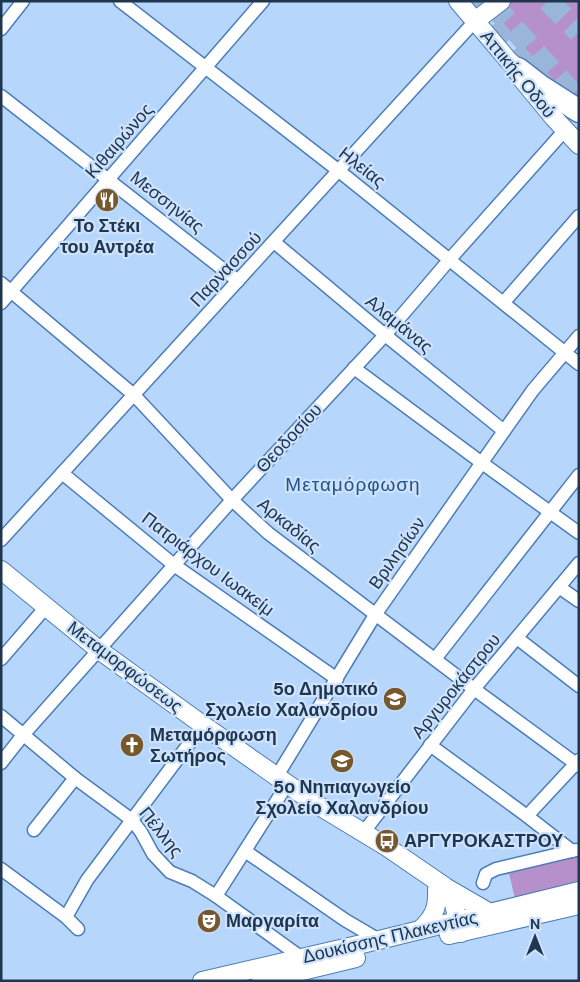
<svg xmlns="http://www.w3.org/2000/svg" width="580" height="982" viewBox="0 0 580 982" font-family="'DM Sans',sans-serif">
<rect width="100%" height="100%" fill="#b7d6fc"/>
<!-- green -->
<g fill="#b690ca">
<path d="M510,1h69v95h-5c-33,-21 -55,-44 -80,-74l-1,-6 2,-4z"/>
<polygon points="579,856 579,883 515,899 509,873"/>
</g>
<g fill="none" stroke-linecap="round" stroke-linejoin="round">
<!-- highway-tunnel -->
<g stroke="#99b6d9" stroke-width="22" stroke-dasharray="22 11" stroke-linecap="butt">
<polyline points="470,1 579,126"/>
<polyline points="548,1 579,32"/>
<polyline points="492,4 579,101"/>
</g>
<!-- street casing -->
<g stroke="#4c7db7" stroke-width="15">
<g id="street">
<polyline points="120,1 339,171 579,364"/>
<polyline points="1,29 23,1"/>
<polyline points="1,96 238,281"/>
<polyline points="274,242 385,335 504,431"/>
<polyline points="1,283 134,395 232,500 268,533 474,689 579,766"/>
<polyline points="504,302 579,216"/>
<polyline points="1,303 263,1"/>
<polyline points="354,368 482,463 579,533"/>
<polyline points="62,473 174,565 337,679"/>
<polyline points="1,540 475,21"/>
<polyline points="559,587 579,601"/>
<polyline points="517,638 579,686"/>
<polyline points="1,659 46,607"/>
<polyline points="435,659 579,475"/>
<polyline points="1,716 75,778 132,820 141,832 153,854 170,872 192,881 216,896 302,958"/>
<polyline points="430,745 527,816 572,851"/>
<polyline points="1,763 23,735 232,500 385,335 450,259 565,130"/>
<polyline points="277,776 375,615 504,431 533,390 579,336"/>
<polyline points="527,816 579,760"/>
<polyline points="34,830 75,778"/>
<polyline points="363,833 474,689 579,563"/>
<polyline points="245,851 345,920 379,940"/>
<polyline points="1,869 66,917 78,929"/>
<polyline points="483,883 486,874 496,869 576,850"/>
<polyline points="216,896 288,783"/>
<polyline points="66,917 87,880 203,725"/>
</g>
</g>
<!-- secondary casing -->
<g stroke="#4c7db7" stroke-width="20">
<g id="secondary">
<polyline points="458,1 509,61 518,69 521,78 554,118 579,145"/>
<polyline points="475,21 501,1"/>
<polyline points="1,570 99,650 203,725 316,804 387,847 444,886 452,896 461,933"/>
<polyline points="445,887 490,913"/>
<path d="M420,930c14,-13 18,-22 17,-41"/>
<polyline points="449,935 579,905"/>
<polyline points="202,981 379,940 579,891"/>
<polyline points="261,981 356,958"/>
</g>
</g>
<!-- highway casing -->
<g stroke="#4c7db7" stroke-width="25">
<polyline id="highway" points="518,69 540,86 579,111"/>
</g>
<!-- street -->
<use href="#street" stroke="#fff" stroke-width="12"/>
<!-- secondary -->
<use href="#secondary" stroke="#fff" stroke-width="18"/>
<!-- highway -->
<use href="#highway" stroke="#fff" stroke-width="22"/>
</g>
<!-- icons -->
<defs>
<g id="restaurant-disc" transform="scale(1.25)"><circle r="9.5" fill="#77582d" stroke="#cde2fc"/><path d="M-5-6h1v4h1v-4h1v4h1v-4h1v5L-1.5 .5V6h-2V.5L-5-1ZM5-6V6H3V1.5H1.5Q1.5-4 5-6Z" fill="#fff"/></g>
<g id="school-disc" transform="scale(1.25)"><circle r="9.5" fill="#77582d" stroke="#cde2fc"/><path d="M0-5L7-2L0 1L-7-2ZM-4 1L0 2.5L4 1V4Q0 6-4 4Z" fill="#fff"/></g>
<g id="church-disc" transform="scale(1.25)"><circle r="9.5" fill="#77582d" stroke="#cde2fc"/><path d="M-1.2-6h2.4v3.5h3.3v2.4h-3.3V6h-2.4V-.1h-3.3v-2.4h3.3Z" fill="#fff"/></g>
<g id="bus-disc" transform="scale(1.25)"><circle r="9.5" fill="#77582d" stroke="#cde2fc"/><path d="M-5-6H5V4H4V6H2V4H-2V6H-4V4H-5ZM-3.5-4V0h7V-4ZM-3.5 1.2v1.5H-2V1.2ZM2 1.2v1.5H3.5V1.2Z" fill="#fff"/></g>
<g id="theatre-disc" transform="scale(1.25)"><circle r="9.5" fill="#77582d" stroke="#cde2fc"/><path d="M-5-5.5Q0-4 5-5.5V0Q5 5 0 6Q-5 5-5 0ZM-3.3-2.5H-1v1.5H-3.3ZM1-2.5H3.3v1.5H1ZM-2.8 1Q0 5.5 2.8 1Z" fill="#fff"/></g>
</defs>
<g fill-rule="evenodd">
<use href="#restaurant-disc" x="107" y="200"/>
<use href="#school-disc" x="395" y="699"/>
<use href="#church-disc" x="132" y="745"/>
<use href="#school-disc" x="342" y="761"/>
<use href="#bus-disc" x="387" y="841"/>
<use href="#theatre-disc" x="209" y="921"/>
</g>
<g text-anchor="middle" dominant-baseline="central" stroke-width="4.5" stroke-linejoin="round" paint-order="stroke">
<!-- street labels -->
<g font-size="18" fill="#20364e" stroke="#cde2fc">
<text transform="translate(518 74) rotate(51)">Αττικής Οδού</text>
<text transform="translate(119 141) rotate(-49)">Κιθαιρώνος</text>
<text transform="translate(362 167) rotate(38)">Ηλείας</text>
<text transform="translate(167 202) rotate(38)">Μεσσηνίας</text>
<text transform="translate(226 269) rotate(-47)">Παρνασσού</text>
<text transform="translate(399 324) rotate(39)">Αλαμάνας</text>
<text transform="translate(289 438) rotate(-47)">Θεοδοσίου</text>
<text transform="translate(289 525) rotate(39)">Αρκαδίας</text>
<text transform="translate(397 553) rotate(-55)">Βριλησίων</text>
<text transform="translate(208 564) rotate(37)">Πατριάρχου Ιωακείμ</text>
<text transform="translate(125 667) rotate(37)">Μεταμορφώσεως</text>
<text transform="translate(456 686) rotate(-51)">Αργυροκάστρου</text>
<text transform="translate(161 832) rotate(51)">Πέλλης</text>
<text transform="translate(390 937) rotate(-13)">Δουκίσσης Πλακεντίας</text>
</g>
<!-- poi labels -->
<g font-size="18" font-weight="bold" fill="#20364e" stroke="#cde2fc" text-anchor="start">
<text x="107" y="226" text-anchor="middle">Το Στέκι<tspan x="107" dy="21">του Αντρέα</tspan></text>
<text x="378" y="689" text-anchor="end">5ο Δημοτικό<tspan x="378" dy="21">Σχολείο Χαλανδρίου</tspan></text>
<text x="150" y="735">Μεταμόρφωση<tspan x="150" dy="21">Σωτήρος</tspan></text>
<text x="342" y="787" text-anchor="middle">5ο Νηπιαγωγείο<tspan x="342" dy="21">Σχολείο Χαλανδρίου</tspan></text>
<text x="404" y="841">ΑΡΓΥΡΟΚΑΣΤΡΟΥ</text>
<text x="226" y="921">Μαργαρίτα</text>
</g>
<!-- neighbourhood labels -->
<g font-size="19" letter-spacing="1" fill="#225389" stroke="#cde2fc">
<text x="353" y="484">Μεταμόρφωση</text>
</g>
</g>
<!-- border -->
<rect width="580" height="982" fill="none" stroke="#20364e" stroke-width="5"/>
<!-- north arrow -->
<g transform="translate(535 937)" stroke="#cde2fc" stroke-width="4" paint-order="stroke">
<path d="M0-4L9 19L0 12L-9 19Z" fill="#20364e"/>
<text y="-8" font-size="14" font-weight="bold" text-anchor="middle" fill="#20364e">N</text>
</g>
</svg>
